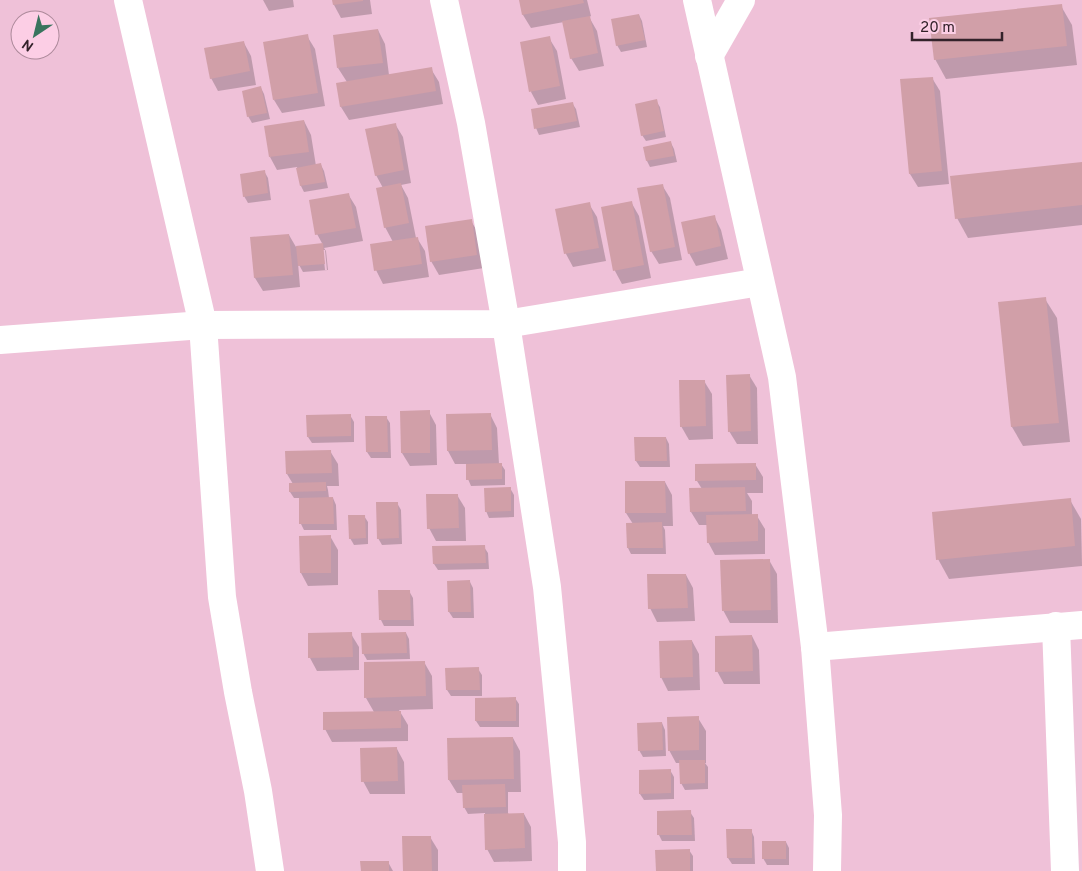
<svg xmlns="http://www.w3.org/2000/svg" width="1082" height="871" viewBox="0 0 1082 871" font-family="Overpass,sans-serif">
<rect width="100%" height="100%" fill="#efc1d8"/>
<!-- shadow -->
<g fill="#0003" fill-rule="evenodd">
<polygon points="263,0 293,0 294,7 269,11"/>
<polygon points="333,0 370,0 372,14 341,18 334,5"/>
<polygon points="521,0 587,0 591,16 589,17 597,31 604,66 579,71 571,58 564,22 531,28 523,15"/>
<polygon points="1061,6 1072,25 1077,65 946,79 935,59"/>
<polygon points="639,15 642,21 647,47 621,52 617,45"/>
<polygon points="378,30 385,44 389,75 431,69 439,82 443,104 349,120 341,107 347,82 338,68"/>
<polygon points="307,36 315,49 325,106 282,113 274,100"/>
<polygon points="549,38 557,51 566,99 538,105 531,92"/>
<polygon points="244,43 251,56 256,85 218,91 211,78"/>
<polygon points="932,78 940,91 949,184 918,187 910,174"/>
<polygon points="261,88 264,94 270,119 252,123 248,116"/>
<polygon points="656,101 660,107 666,137 646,141 642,135"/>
<polygon points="572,103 576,109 580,127 539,135 536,128"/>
<polygon points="304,121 311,135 316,166 321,165 324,171 328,188 304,192 301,186 297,167 277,170 270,157"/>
<polygon points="395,124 403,137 411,183 401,185 408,198 416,238 417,238 425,251 429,277 383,284 376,270 393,242 385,227 383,188 376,175"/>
<polygon points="671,143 674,149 677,162 650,167 647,161 644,148"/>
<polygon points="1082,163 1082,225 968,238 957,218"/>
<polygon points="264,171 268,178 271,200 248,203 244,196"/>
<polygon points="662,185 670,198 682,260 659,264 651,251"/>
<path d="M348,194l8,13 7,34 -39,7 2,3 2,19 -25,2 -5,-9 2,24 -37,4 -8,-13 -4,-40 38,-3 7,12 27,-2 -6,-11zM323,250h2l2,20h-2z"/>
<polygon points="631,202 639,216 651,278 622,284 615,271 602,208"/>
<polygon points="589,204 597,217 606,261 573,267 566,254 556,210"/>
<polygon points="714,216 721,230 728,259 696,266 689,253"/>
<polygon points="471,221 479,234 484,268 439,275 431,261"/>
<polygon points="1045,299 1057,318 1070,442 1023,446 1012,427"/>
<polygon points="749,375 757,388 758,444 737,444 729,431"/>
<polygon points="704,381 712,394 713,439 689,440 681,426"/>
<polygon points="429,412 436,425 437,465 410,466 402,453"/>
<polygon points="490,414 497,428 499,464 501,464 505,470 505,485 471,486 468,479 467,464 455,464 448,451"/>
<polygon points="350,415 354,422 354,442 312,443 308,437"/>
<polygon points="386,417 390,423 391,458 371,458 367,452"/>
<polygon points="666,438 669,444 670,467 640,467 636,461 635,439"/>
<polygon points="330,451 338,464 339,486 327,486 328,490 329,498 333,498 336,505 337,530 304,530 301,524 300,498 294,498 290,492 293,484 287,474"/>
<polygon points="755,464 763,477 763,493 747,493 752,501 752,516 757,516 765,529 765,554 715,555 708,542 707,525 699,525 691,512 691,489 702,489 697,481"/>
<polygon points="626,482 665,482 672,495 673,526 663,526 665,530 666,554 631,554 628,548 633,524 626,513"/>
<polygon points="510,488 514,495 514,517 489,518 486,511"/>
<polygon points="457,495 465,508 466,541 436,541 429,528"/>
<polygon points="1070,500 1081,519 1082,566 949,579 938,559"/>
<polygon points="397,503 401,510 402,544 382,545 378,538"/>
<polygon points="364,516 368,522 368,544 354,545 350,538"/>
<polygon points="330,536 338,550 338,585 308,586 301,573"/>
<polygon points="484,547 488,553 489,569 438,570 434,564 433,548"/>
<polygon points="769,560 777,574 778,623 730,623 723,610"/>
<polygon points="686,575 693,588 695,621 657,622 650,608"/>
<polygon points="448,582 470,582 473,588 474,618 453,618 449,612"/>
<polygon points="409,591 413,598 414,626 384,626 381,620"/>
<polygon points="406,633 409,639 410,659 367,660 363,653"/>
<polygon points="351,634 359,647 359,670 317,671 310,658"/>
<polygon points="752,636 759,650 760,684 724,684 717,671"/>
<polygon points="692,641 699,654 700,690 668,691 661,677"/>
<polygon points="424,662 432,676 433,709 399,710 408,725 408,741 332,742 325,729 374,712 366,698"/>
<polygon points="478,669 482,675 482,696 451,696 447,690"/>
<polygon points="515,698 519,704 519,727 480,727 476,721 476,699"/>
<polygon points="698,718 706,731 706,763 705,763 708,767 708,789 685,790 681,783 680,763 676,763 669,750"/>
<polygon points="662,723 665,730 666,756 643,757 639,750"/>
<polygon points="513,738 520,751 521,792 508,792 508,814 524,814 531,827 532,861 494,862 487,849 485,813 468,814 464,807 464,793 457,793 449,780"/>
<polygon points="397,749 404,762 405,794 370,794 363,781"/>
<polygon points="670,770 674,777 674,799 644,800 640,794"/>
<polygon points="690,812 694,818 695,841 662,841 659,835"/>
<polygon points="751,830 754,837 755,864 732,864 728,858"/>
<polygon points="430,837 438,850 438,871 404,871"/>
<polygon points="786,842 789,848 789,865 767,865 763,858"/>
<polygon points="689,850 693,856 693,871 658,871"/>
<polygon points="388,862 393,871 362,871"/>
</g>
<!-- building -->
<g fill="#d19fa8">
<polygon points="332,0 363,0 363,1 333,5"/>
<polygon points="519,0 583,0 584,3 522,15"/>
<polygon points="1062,4 1067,46 934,60 929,18"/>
<polygon points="639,14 645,40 616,46 611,19"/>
<polygon points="590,16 598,53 570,59 562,21"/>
<polygon points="378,29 383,63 337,68 333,35"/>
<polygon points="308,34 318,93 273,100 263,42"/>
<polygon points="550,36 560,86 529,92 520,42"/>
<polygon points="244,41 250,71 210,79 204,48"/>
<polygon points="432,67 436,91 340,107 336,83"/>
<polygon points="933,77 942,171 909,174 900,79"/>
<polygon points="261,86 267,113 247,117 242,91"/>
<polygon points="657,99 664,131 641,136 635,104"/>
<polygon points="573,102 577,121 534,129 531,109"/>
<polygon points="304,120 309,152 269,157 264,126"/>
<polygon points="396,123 404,170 375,176 365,129"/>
<polygon points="671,141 674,156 646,161 643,147"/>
<polygon points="1082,162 1082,205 955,219 950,176"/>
<polygon points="321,163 325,182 300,186 296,168"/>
<polygon points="265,170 268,193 243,197 240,174"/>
<polygon points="401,183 409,223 384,228 376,188"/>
<polygon points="663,184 675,247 650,252 637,188"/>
<polygon points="349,193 356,228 315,235 309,200"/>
<polygon points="632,201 644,265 613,271 601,207"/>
<polygon points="590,202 599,248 564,254 555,209"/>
<polygon points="715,215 721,246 688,254 681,222"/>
<polygon points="472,219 477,255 430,262 425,226"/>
<polygon points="289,234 293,275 254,278 250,237"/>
<polygon points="418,237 422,264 374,271 370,244"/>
<polygon points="323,243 325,264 298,266 296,246"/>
<polygon points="1046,297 1059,423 1011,427 998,302"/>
<polygon points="750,374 751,431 728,432 726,375"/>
<polygon points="679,380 705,380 706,426 680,427"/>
<polygon points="430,410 430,453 401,453 400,411"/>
<polygon points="491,413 492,450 447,451 446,414"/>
<polygon points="351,414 351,436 307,437 306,415"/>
<polygon points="365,416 387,416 388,452 366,452"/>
<polygon points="634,437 666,437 667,461 635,461"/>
<polygon points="331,450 332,473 286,474 285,451"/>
<polygon points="502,463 502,479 466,480 466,464"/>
<polygon points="756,463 756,480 695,481 695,464"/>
<polygon points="625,481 665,481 666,513 625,513"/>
<polygon points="326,482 326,491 289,492 289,483"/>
<polygon points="511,487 511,511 485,512 484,488"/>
<polygon points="745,487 746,511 690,512 689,488"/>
<polygon points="426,494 458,494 459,528 427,529"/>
<polygon points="333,497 334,524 299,524 299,498"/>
<polygon points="1071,498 1075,546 936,560 932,512"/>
<polygon points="376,502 398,502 399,538 377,539"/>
<polygon points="758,514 758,541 707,543 706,515"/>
<polygon points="348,515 365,515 366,538 349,539"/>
<polygon points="662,522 663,548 627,548 626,523"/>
<polygon points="331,535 331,573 300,573 299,536"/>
<polygon points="485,545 486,563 433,564 432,546"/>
<polygon points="770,559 771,610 722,611 720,560"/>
<polygon points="647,574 686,574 688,608 648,609"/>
<polygon points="470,580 471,612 448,612 447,581"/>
<polygon points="378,590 410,590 411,620 379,620"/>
<polygon points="352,632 353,657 308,658 308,633"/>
<polygon points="406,632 407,653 362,654 361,633"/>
<polygon points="752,635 753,671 715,672 715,636"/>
<polygon points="692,640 693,677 660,678 659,641"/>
<polygon points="425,661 426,696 364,698 364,662"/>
<polygon points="479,667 480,690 446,690 445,668"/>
<polygon points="516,697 516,721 475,721 475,698"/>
<polygon points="401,711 401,728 323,730 323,712"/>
<polygon points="699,716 699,750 668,751 667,717"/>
<polygon points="662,722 663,750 638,751 637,723"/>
<polygon points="513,737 514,779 448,780 447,738"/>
<polygon points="397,747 398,781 361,782 360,748"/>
<polygon points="679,760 705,760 705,783 680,784"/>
<polygon points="671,769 671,793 639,794 639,770"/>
<polygon points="505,784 506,807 463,808 462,785"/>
<polygon points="691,810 692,835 657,835 657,811"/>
<polygon points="524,813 525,848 485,850 484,814"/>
<polygon points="726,829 752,829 752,858 727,858"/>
<polygon points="402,836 431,836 432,871 403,871"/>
<rect x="762" y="841" width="24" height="18"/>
<polygon points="690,849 690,871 656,871 655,850"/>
<polygon points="360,861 389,861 389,871 361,871"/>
</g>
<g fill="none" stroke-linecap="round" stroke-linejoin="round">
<!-- minor -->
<g stroke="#fff" stroke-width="28">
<polyline points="128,0 203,325 222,597 238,692 258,791 270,871"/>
<polyline points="444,0 471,123 506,324 547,587 572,842 572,871"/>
<polyline points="697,0 782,377 815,647 828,815 827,871"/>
<polyline points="709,56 741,0"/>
<polyline points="0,340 203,325 506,324 760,282"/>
<polyline points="1056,626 1065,871"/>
<polyline points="815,647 1082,625"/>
</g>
</g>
<!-- north arrow -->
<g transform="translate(35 35) rotate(215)"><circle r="24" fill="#fccee5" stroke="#ac899a"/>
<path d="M0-4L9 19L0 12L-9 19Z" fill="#39745e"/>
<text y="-8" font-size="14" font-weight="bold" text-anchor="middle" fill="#33222a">N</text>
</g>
<!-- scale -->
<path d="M912 32v8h90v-8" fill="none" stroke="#33222a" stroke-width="2.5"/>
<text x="920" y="32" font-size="15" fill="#33222a" stroke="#fccee5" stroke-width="4" paint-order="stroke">20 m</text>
</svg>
